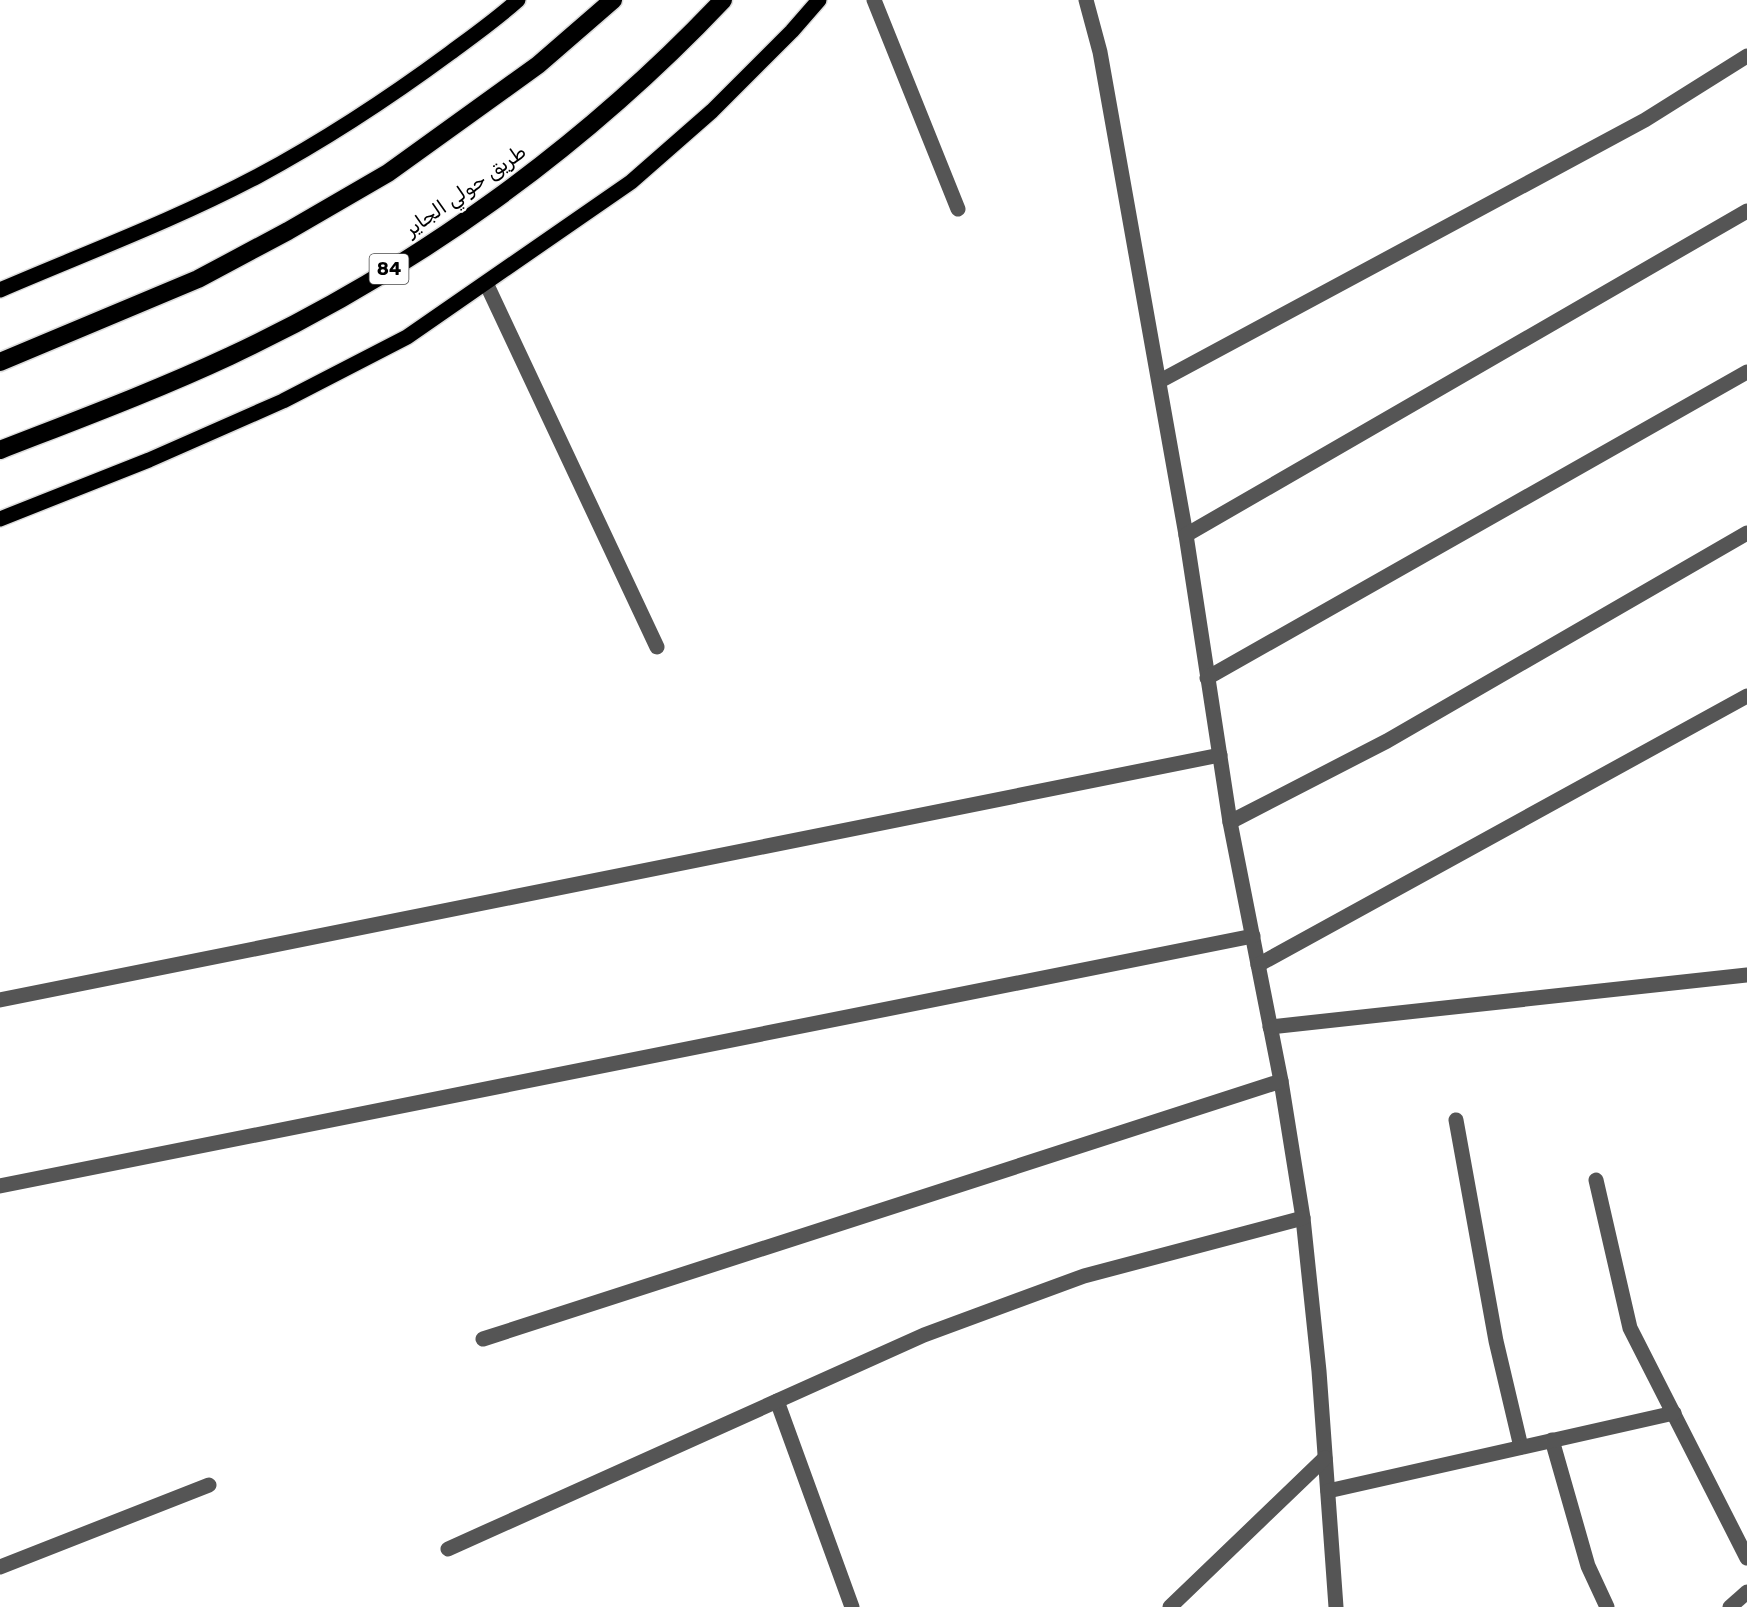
<svg xmlns="http://www.w3.org/2000/svg" width="1747" height="1607" viewBox="0 0 1747 1607" font-family="Rubik,'Noto Naskh Arabic',sans-serif">
<rect width="100%" height="100%" fill="#fff"/>
<g fill="none" stroke-linecap="round" stroke-linejoin="round">
<!-- major casing -->
<g stroke="#dbdbdb" stroke-width="18">
<g id="major">
<path d="M0,290c86,-37 175,-70 258,-114 67,-36 131,-78 192,-123 23,-17 47,-34 68,-53"/>
<polyline points="0,519 149,460 283,401 407,337 631,182 712,111 792,31 819,0"/>
</g>
</g>
<!-- highway casing -->
<g stroke="#dbdbdb" stroke-width="21">
<g id="highway">
<polyline points="0,362 198,279 288,231 388,173 538,65 613,0"/>
<path d="M0,450c77,-30 155,-59 230,-94 184,-86 354,-209 493,-356"/>
</g>
</g>
<!-- minor -->
<g stroke="#555" stroke-width="15">
<polyline points="874,0 958,209"/>
<polyline points="1086,0 1100,52 1186,535 1230,822 1281,1081 1303,1218 1319,1371 1336,1607"/>
<polyline points="486,283 657,647"/>
<polyline points="1160,381 1645,120 1747,56"/>
<polyline points="1186,535 1747,211"/>
<polyline points="1207,678 1747,372"/>
<polyline points="1230,822 1387,741 1747,533"/>
<polyline points="1258,965 1747,696"/>
<polyline points="0,1000 1220,755"/>
<polyline points="1270,1027 1747,975"/>
<polyline points="1456,1120 1496,1341 1521,1447"/>
<polyline points="1596,1180 1630,1328 1747,1558"/>
<polyline points="0,1186 1253,936"/>
<polyline points="483,1339 1281,1081"/>
<polyline points="777,1401 852,1607"/>
<polyline points="1552,1440 1588,1566 1607,1607"/>
<polyline points="1328,1491 1674,1413"/>
<polyline points="448,1549 924,1335 1084,1276 1303,1218"/>
<polyline points="0,1567 209,1485"/>
<polyline points="1170,1607 1325,1458"/>
<polyline points="1730,1607 1747,1592"/>
</g>
<!-- major -->
<use href="#major" stroke="#000" stroke-width="15"/>
<!-- highway -->
<use href="#highway" stroke="#000" stroke-width="18"/>
</g>
<g text-anchor="middle" dominant-baseline="central" stroke-width="4.5" stroke-linejoin="round" paint-order="stroke">
<!-- shield labels -->
<rect fill="#fff" stroke="#4c4c4c" stroke-width="1.5" x="369.5" y="254" width="39" height="30" rx="4.5"/>
<g font-size="18" font-weight="bold" fill="#000">
<text x="389" y="269">84</text>
</g>
<!-- street labels -->
<g font-size="20" fill="#000" stroke="#fff">
<text transform="translate(465 190) rotate(-35)">طريق حولي الجاير</text>
</g>
</g>
</svg>
